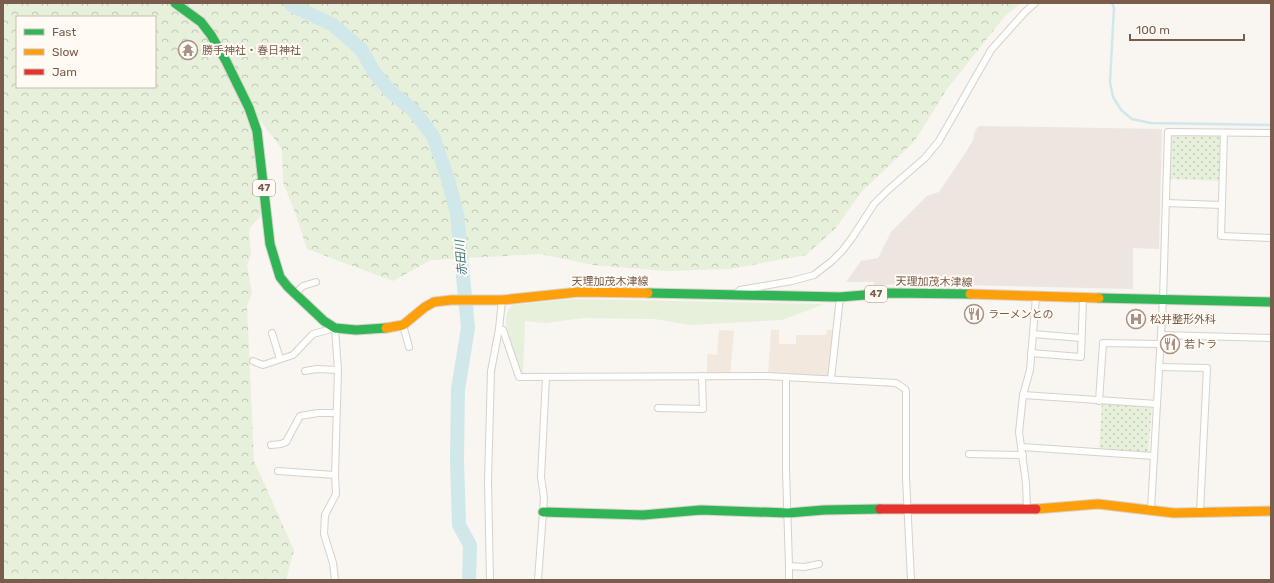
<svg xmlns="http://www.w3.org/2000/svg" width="1274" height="583" viewBox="0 0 1274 583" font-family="Rubik,'Noto Sans JP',sans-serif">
<defs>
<pattern id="forest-crowns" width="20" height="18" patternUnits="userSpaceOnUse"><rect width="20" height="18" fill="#e7f0db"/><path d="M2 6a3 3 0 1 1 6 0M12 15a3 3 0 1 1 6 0" fill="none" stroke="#c0c6b4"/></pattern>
<pattern id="park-dots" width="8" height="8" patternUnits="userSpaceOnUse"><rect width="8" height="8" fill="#e7f0db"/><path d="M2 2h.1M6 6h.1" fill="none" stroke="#c0c6b4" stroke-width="1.8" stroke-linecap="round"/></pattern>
</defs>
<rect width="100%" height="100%" fill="#f9f5f0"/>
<!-- residential -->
<g fill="#f2e8de">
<polygon points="719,330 734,331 730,374 707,374 707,354 717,355"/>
<polygon points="771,330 779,330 779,344 796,344 796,335 826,335 827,330 835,330 829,376 827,377 768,374"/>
</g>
<!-- industrial -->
<polygon fill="#ede5e0" points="979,126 1162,129 1159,249 1133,248 1133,289 918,284 874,285 874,282 846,282 861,261 878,258 891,232 927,196 939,192 966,152 973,140 975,131"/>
<!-- grass -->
<path fill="#e7f0db" d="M574,299l250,5 -42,16 -92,5 -35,-6 -71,-1 -39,5 -20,-2 -2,54 -3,-2c-6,-18 -23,-52 -8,-68z"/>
<!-- forest -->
<g fill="url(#forest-crowns)" fill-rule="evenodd">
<path d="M3,3h166l5,5 16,12 23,21 38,86 7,43 5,43 -14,16 2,24 -4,13 5,27 -5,13 7,155 40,89 -8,30h-283zM17,17h138v70h-138z"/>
<polygon points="180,3 1021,3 1005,16 947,89 914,142 862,191 835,229 806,255 730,269 665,271 594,265 540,254 431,260 393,281 307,249 296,215 283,182 282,149 252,110 231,58 214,31"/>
</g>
<!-- park -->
<g fill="url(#park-dots)">
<polygon points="1173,135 1220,136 1219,181 1170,179 1171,138"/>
<polygon points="1102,404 1152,407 1148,453 1099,450"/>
</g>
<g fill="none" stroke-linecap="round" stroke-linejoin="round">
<!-- stream -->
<polyline stroke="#d0e8ea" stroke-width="2.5" points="1112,3 1114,8 1110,82 1113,97 1121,110 1132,119 1150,123 1271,125"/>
<!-- river -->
<polyline stroke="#d0e8ea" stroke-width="14" points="290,3 293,6 333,25 361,49 374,72 390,91 414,111 433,136 448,179 457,214 468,328 458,389 457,460 459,525 470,545 469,580"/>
<!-- street casing -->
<g stroke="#d7d1cb" stroke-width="8">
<g id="street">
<polyline points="1224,133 1221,236 1271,238"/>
<polyline points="1166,203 1222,205"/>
<polyline points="295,294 303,286 316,282"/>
<polyline points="735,294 740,290 792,281 814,275 832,261 842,251 852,238 874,204 888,190 925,158 939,141 991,50 1025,12 1035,3"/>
<polyline points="403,325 409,347"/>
<polyline points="499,329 503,330 519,377 766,376 896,383 905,389 906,391 906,478 911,580"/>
<polyline points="272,333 280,359"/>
<polyline points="1033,334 1081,338"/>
<polyline points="1161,335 1271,338"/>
<polyline points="1031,353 1081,357 1083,298"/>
<polyline points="253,361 263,365 293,355 313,334 335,328 338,370 335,475 336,494 325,515 324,534 333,563 335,580"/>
<polyline points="1159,367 1207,368 1200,513"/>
<polyline points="305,371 317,369 338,370"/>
<polyline points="786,377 786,471 789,566 804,567 819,564"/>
<polyline points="831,379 840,297"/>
<polyline points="1023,395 1157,404"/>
<polyline points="1099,401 1103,343 1160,344"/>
<polyline points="658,408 703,409 702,376"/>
<polyline points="271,445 281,444 286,442 300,416 318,413 336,413"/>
<polyline points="1022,447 1154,456"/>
<polyline points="969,454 1023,455"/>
<polyline points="278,471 335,475"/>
<polyline points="1151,509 1163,300 1168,132 1271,133"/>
<polyline points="1027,510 1026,483 1019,432 1023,395 1030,370 1036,297"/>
<polyline points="789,566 789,580"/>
<polyline points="490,580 488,481 491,371 499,329 502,300"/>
<polyline points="538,580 543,512 544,498 541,477 546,377"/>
</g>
</g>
<!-- fast casing -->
<g stroke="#d9d2cb" stroke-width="11">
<g id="fast">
<polyline points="175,3 201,22 211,35 226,61 249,108 257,131 270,244 280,277 288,287 324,321 335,328 356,330 386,328"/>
<polyline points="648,293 840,297 889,293 970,294"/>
<polyline points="1099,298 1271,302"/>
<polyline points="543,512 643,515 701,510 788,513 824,510 880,509"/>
</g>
</g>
<!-- slow casing -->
<g stroke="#d9d2cb" stroke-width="11">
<g id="slow">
<polyline points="970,294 1099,298"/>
<polyline points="386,328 403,325 425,307 434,302 451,300 502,300 579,292 648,293"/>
<polyline points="1036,509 1098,504 1174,513 1271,511"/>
</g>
</g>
<!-- jam casing -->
<g stroke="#d9d2cb" stroke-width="11">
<polyline id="jam" points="880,509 1036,509"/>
</g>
<!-- street -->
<use href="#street" stroke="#fefefd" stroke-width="6"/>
<!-- fast -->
<use href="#fast" stroke="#30b455" stroke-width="9"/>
<!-- slow -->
<use href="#slow" stroke="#ff9f0a" stroke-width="9"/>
<!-- jam -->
<use href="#jam" stroke="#e5322d" stroke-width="9"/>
</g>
<!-- icons -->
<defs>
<g id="temple-ring" transform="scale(1)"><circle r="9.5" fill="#fffaf3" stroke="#a69286" stroke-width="1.5"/><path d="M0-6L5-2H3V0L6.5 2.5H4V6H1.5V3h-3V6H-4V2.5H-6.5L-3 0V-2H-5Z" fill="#a69286"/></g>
<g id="restaurant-ring" transform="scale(1)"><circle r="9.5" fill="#fffaf3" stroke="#a69286" stroke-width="1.5"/><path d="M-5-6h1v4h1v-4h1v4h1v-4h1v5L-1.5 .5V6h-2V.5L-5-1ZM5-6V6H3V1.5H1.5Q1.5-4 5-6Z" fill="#a69286"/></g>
<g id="hospital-ring" transform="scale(1)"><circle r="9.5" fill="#fffaf3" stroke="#a69286" stroke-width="1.5"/><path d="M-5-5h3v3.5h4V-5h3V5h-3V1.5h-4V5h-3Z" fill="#a69286"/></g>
</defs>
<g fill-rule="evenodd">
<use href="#temple-ring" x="188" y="50"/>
<use href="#restaurant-ring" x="974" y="314"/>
<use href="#hospital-ring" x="1136" y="319"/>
<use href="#restaurant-ring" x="1170" y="344"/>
</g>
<g text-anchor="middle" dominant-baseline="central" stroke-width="4" stroke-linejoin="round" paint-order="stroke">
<!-- shield labels -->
<g fill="#fffaf3" stroke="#a28b7f" stroke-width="1">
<rect x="253" y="180" width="22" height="16" rx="3"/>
<rect x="865" y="286" width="22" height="16" rx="3"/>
</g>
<g font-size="10" font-weight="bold" fill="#7a5c4d">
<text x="264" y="188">47</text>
<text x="876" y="294">47</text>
</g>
<!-- poi labels -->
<g font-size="11" fill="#7a5c4d" stroke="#fffaf3" text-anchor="start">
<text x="202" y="50">勝手神社・春日神社</text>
<text x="988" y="314">ラーメンとの</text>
<text x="1150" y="319">松井整形外科</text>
<text x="1184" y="344">若トラ</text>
</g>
<!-- street labels -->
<g font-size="11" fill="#7a5c4d" stroke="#fffaf3">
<text x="610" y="281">天理加茂木津線</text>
<text transform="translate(934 282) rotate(1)">天理加茂木津線</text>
</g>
<!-- water labels -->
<g font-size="12" font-style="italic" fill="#437c86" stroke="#fffaf3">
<text transform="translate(461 258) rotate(-95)">赤田川</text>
</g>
</g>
<!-- border -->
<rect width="1274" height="583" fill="none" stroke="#7a5c4d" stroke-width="8"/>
<!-- legend -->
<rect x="16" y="16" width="140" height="72" fill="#fffaf3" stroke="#cabbb1"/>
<rect x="24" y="29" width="20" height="6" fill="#30b455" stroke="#cabbb1"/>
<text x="52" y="36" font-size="12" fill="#7a5c4d">Fast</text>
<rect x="24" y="49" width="20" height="6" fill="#ff9f0a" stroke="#cabbb1"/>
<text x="52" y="56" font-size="12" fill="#7a5c4d">Slow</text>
<rect x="24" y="69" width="20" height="6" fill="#e5322d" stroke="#cabbb1"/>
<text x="52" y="76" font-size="12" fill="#7a5c4d">Jam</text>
<!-- scale -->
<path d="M1130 34v6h114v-6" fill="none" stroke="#7a5c4d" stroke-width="2"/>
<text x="1136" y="34" font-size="12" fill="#7a5c4d" stroke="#fffaf3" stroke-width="3" paint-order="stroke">100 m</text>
</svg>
